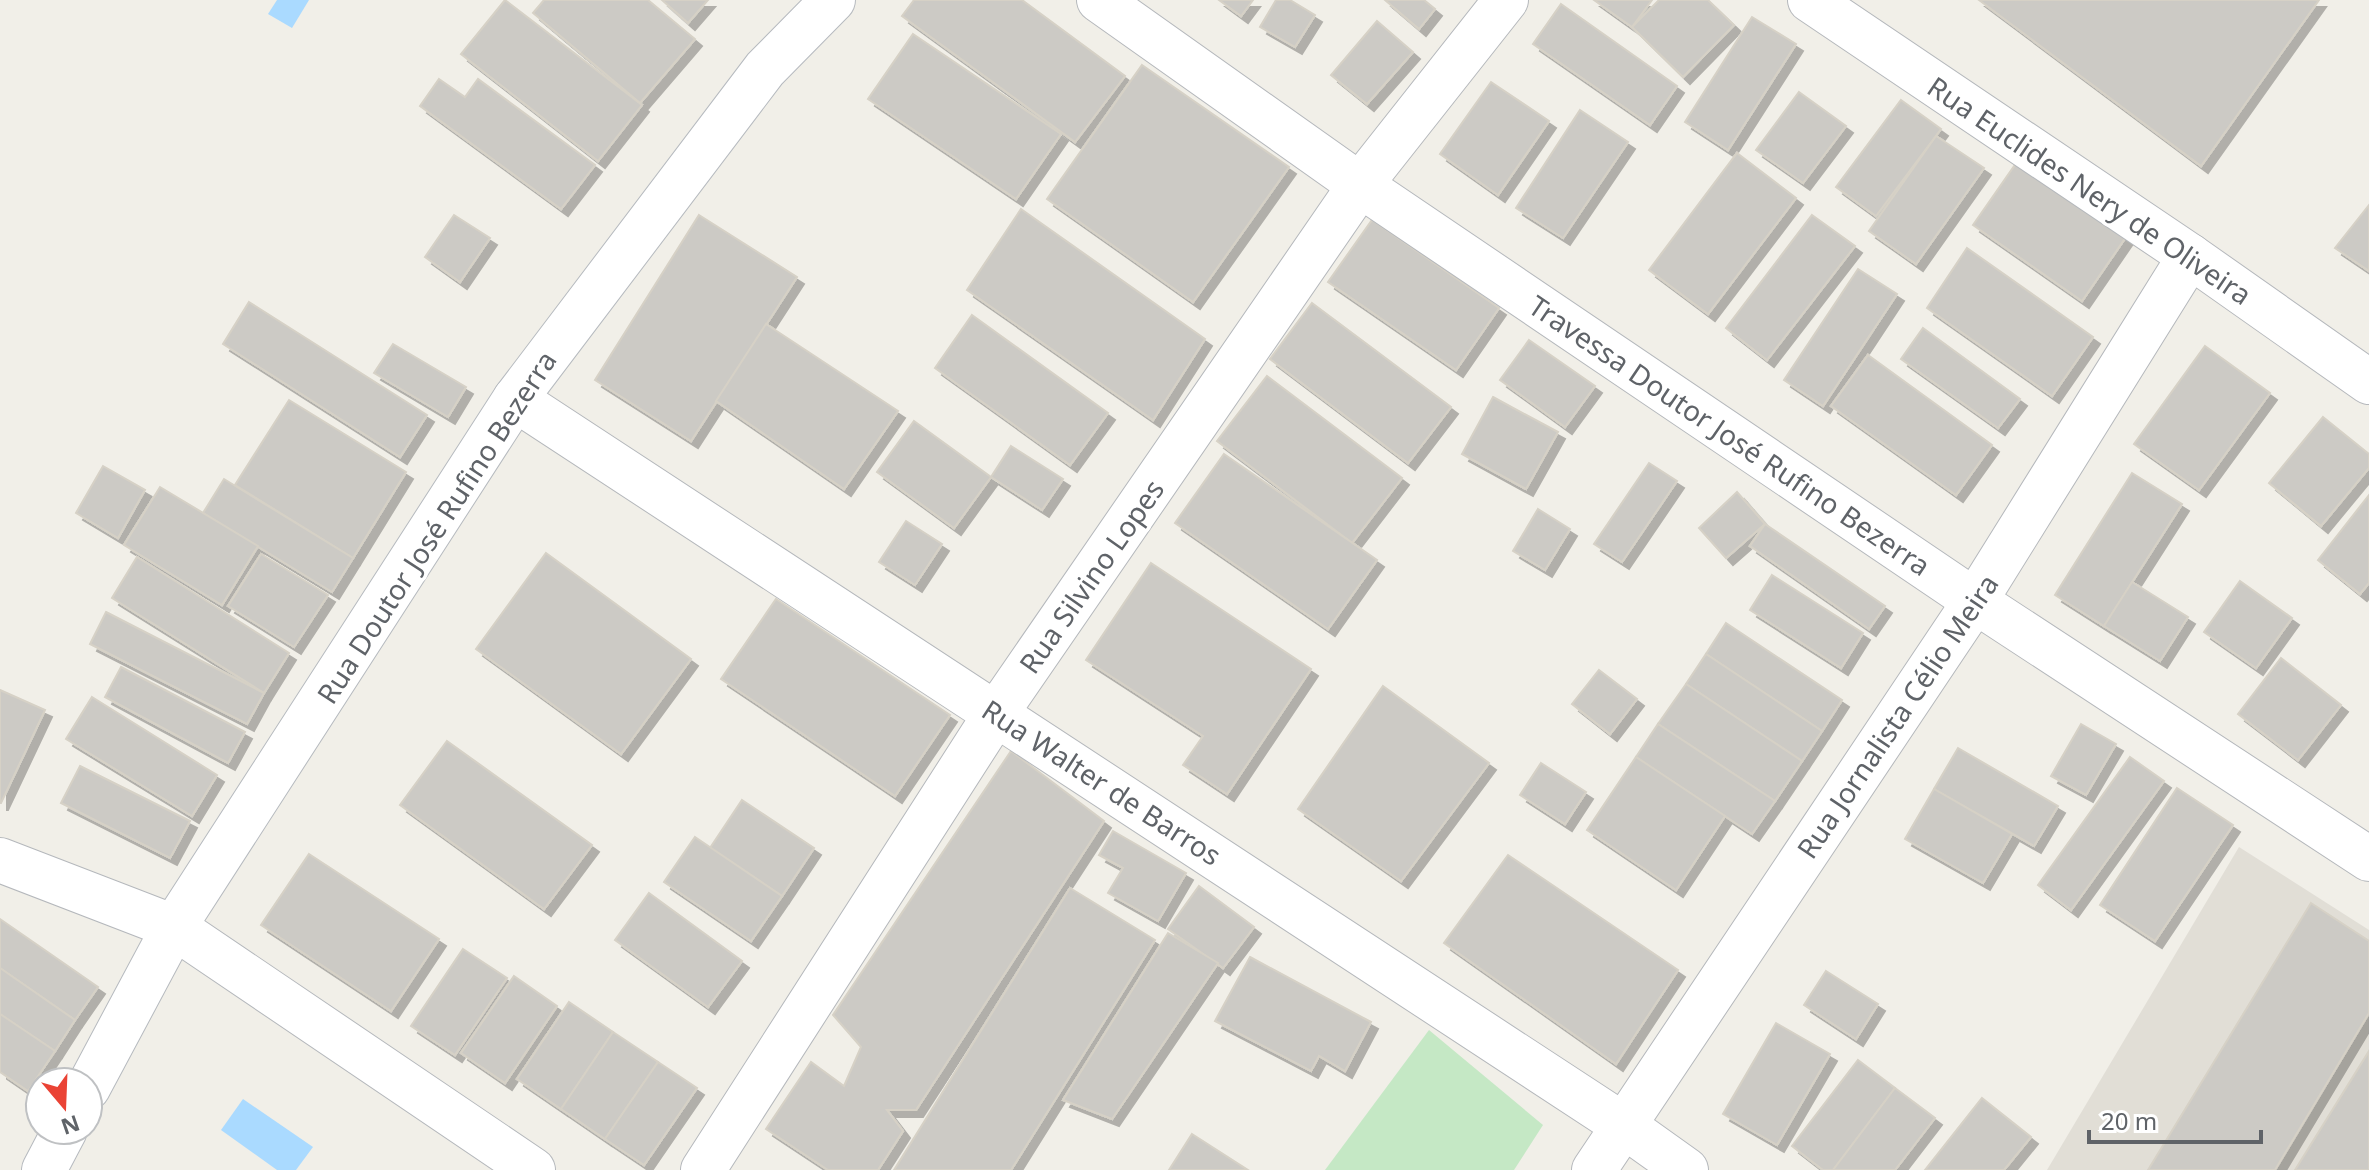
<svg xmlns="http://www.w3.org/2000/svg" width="2369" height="1170" viewBox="0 0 2369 1170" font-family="'Noto Sans',sans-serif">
<defs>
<filter id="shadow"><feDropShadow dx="7" dy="7" stdDeviation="0" flood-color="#0004"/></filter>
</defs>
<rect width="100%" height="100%" fill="#f1efe8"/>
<!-- education -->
<polygon fill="#e1ded6" points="2239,847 2369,930 2369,1170 2047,1170"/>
<!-- green -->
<polygon fill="#c5e8c5" points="1429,1030 1543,1125 1514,1170 1325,1170"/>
<!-- water -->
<g fill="#aadaff">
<polygon points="277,0 309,0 292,28 268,14"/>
<polygon points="243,1099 313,1147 296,1170 277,1170 221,1130"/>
</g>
<!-- building -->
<g fill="#cccac5" stroke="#d6d1c6" stroke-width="2" filter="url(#shadow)">
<polygon points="505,0 642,105 598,161 461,54"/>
<polygon points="544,0 648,0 695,39 640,103 533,13"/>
<polygon points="662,0 708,0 688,23"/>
<polygon points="914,0 1022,0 1125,76 1075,142 902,16"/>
<polygon points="1219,0 1253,0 1241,16"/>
<polygon points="1276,0 1290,0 1315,15 1295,47 1260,27"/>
<polygon points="1385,0 1424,0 1435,9 1419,29"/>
<polygon points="1594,0 1652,0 1632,27"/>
<polygon points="1659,0 1708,0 1734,25 1683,77 1632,27"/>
<polygon points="1979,0 2319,0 2201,166"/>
<polygon points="1561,4 1677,86 1650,125 1533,44"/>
<polygon points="1752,17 1796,44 1728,150 1685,122"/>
<polygon points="1377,21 1413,52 1367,104 1331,75"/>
<polygon points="913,34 1061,134 1016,199 868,99"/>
<polygon points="1142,65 1289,167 1193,302 1047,199"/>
<polygon points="439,79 465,97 478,79 595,165 561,209 420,106"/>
<polygon points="1491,82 1549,121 1498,195 1440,154"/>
<polygon points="1799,92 1846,126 1803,183 1756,150"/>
<polygon points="1901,100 1941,129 1876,216 1836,187"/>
<polygon points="1580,110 1628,142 1563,238 1516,208"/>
<polygon points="1936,136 1984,168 1916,264 1869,231"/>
<polygon points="1737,153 1796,198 1708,314 1649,270"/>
<polygon points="2017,162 2126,237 2082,301 1973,225"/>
<polygon points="2369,205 2369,271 2335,248"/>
<polygon points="1021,209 1205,339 1153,420 967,290"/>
<polygon points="454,215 490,238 460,282 425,257"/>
<polygon points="699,215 797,277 691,441 595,380"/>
<polygon points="1812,215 1855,246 1767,360 1726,328"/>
<polygon points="1372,220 1499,308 1456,370 1328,282"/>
<polygon points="1967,248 2093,337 2052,396 1927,308"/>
<polygon points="1858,269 1897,294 1823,406 1784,380"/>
<polygon points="249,302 427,415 400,457 223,344"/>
<polygon points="1312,303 1451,407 1408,463 1270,359"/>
<polygon points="972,315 1108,413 1070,465 935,368"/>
<polygon points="766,324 898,411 844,489 716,401"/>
<polygon points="1923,328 2020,399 1998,428 1901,359"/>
<polygon points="1529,340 1595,386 1565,427 1500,380"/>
<polygon points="393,344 466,387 448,417 374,373"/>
<polygon points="2205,346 2270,393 2199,490 2134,444"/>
<polygon points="1868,355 1992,445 1956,495 1831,406"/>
<polygon points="1267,376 1402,478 1352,543 1217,441"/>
<polygon points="1493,397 1558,432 1526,489 1462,454"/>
<polygon points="289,400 406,472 353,558 235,485"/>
<polygon points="2323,417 2369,454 2369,468 2321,526 2269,483"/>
<polygon points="914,421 991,477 954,528 877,472"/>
<polygon points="1011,446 1063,479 1042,510 991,477"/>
<polygon points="1224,454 1377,560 1328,629 1175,523"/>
<polygon points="1649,463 1677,481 1622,562 1594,544"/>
<polygon points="103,466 145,490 118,538 76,513"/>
<polygon points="2132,473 2182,504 2104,626 2055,595"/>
<polygon points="224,479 353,558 332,592 203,513"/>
<polygon points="160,487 258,546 222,605 124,545"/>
<polygon points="1737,492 1765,524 1726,558 1699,528"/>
<polygon points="2369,495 2369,583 2360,594 2318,560"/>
<polygon points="1538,509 1570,529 1545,570 1513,551"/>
<polygon points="906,521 942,544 915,585 879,562"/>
<polygon points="1765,524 1885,606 1869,629 1750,546"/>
<polygon points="546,553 691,659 621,754 476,649"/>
<polygon points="261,554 328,595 294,647 228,606"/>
<polygon points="137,557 289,653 264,693 112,598"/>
<polygon points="1151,563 1311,669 1227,794 1183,765 1203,736 1086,660"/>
<polygon points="1772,575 1863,633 1841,668 1750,610"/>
<polygon points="2240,581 2292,618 2256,668 2204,632"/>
<polygon points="2132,582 2188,617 2160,661 2104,626"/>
<polygon points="776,599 950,715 895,796 721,679"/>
<polygon points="106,612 264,693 247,724 90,644"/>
<polygon points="1726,623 1842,700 1822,731 1706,654"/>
<polygon points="1706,654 1822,731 1802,761 1686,684"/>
<polygon points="2281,658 2341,705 2298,760 2238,714"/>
<polygon points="121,667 245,732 228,763 105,697"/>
<polygon points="1599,670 1637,699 1610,734 1572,704"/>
<polygon points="1686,684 1802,761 1775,801 1658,724"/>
<polygon points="1383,686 1489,763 1401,881 1298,809"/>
<polygon points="0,690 45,710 1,803 0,803"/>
<polygon points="92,697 217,775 192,816 66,739"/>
<polygon points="1658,724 1775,801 1752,834 1636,757"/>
<polygon points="2081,724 2116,744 2086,795 2051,776"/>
<polygon points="447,741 592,845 544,909 400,805"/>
<polygon points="1958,748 2058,806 2034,846 1934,789"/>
<polygon points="1011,751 1104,821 916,1110 887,1110 903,1131 878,1170 828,1170 766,1129 811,1062 844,1086 861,1047 833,1015"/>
<polygon points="1636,757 1725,816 1676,890 1587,830"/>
<polygon points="2130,757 2164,781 2071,910 2038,885"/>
<polygon points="1541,763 1586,792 1565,824 1520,795"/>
<polygon points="80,766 190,821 170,858 61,803"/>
<polygon points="2177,788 2233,825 2155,941 2100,905"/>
<polygon points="1934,789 2012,834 1983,883 1905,839"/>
<polygon points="742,800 814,848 782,896 710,848"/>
<polygon points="1113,831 1186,873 1158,921 1108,893 1123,868 1099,855"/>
<polygon points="695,837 782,896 751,941 664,882"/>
<polygon points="309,854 439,939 391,1011 261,925"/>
<polygon points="1508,855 1678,970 1616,1064 1444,943"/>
<polygon points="1199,886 1254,927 1223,968 1168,929"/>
<polygon points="1070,888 1155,940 1011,1170 894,1170"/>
<polygon points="649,893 742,961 708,1007 615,940"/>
<polygon points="2311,903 2369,941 2369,1013 2275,1170 2148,1170"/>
<polygon points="0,919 98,987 75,1020 0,968"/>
<polygon points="1168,933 1218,963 1112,1119 1063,1100"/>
<polygon points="463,949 507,978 455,1055 411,1026"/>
<polygon points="1250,957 1371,1022 1345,1071 1319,1056 1311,1071 1215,1021"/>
<polygon points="0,968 75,1020 55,1051 0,1014"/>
<polygon points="1826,971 1878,1004 1856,1039 1804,1005"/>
<polygon points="514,976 557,1006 505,1083 461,1053"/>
<polygon points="569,1002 613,1032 561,1109 517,1079"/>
<polygon points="0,1014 55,1051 28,1091 0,1072"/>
<polygon points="1776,1023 1830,1054 1777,1145 1723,1114"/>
<polygon points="613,1032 658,1062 605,1139 561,1109"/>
<polygon points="2369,1051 2369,1170 2295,1170"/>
<polygon points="1858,1060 1895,1088 1833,1170 1823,1170 1792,1146"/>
<polygon points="658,1062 697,1088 644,1165 605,1139"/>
<polygon points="1895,1088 1935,1118 1895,1170 1833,1170"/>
<polygon points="1982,1098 2031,1137 2004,1170 1925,1170"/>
<polygon points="1192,1134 1248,1170 1169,1170"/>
</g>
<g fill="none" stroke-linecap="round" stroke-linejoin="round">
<!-- minor casing -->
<g stroke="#b5b8bc" stroke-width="46">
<g id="minor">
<polyline points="1099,0 1360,185 1975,601 2369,859"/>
<polyline points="1810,0 2190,256 2369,382"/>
<polyline points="515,399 1623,1125 1686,1170"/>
<polyline points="0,860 174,927 533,1170"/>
<polyline points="703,1170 997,712 1360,185 1506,0"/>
<polyline points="1594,1170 1975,601 2190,256"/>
</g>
</g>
<!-- secondary casing -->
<g stroke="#b6babf" stroke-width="46">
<g id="secondary">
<polyline points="88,1088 174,927 515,399 765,69 833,0"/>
<polyline points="44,1170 65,1130"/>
</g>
</g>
<!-- minor -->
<use href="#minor" stroke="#fff" stroke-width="44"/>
<!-- secondary -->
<use href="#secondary" stroke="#fff" stroke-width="44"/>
</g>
<g text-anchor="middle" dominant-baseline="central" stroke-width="7" stroke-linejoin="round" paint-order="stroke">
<!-- street labels -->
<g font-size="28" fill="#5f6368" stroke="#fff">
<text transform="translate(2090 190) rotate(34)">Rua Euclides Nery de Oliveira</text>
<text transform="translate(1730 435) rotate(34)">Travessa Doutor José Rufino Bezerra</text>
<text transform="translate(436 527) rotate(-57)">Rua Doutor José Rufino Bezerra</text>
<text transform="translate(1091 576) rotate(-55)">Rua Silvino Lopes</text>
<text transform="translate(1897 716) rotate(-56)">Rua Jornalista Célio Meira</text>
<text transform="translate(1102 782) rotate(33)">Rua Walter de Barros</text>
</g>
</g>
<!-- north arrow -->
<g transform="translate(64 1106) rotate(161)"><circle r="38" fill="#ffffff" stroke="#bfc1c3" stroke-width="2"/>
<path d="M0-6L14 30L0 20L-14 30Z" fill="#ea4335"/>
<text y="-12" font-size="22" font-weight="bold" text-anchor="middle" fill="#5f6368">N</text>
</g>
<!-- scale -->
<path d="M2089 1130v12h172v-12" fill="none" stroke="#5f6368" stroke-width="4"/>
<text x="2101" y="1130" font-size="24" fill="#5f6368" stroke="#ffffff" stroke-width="6" paint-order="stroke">20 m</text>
</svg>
